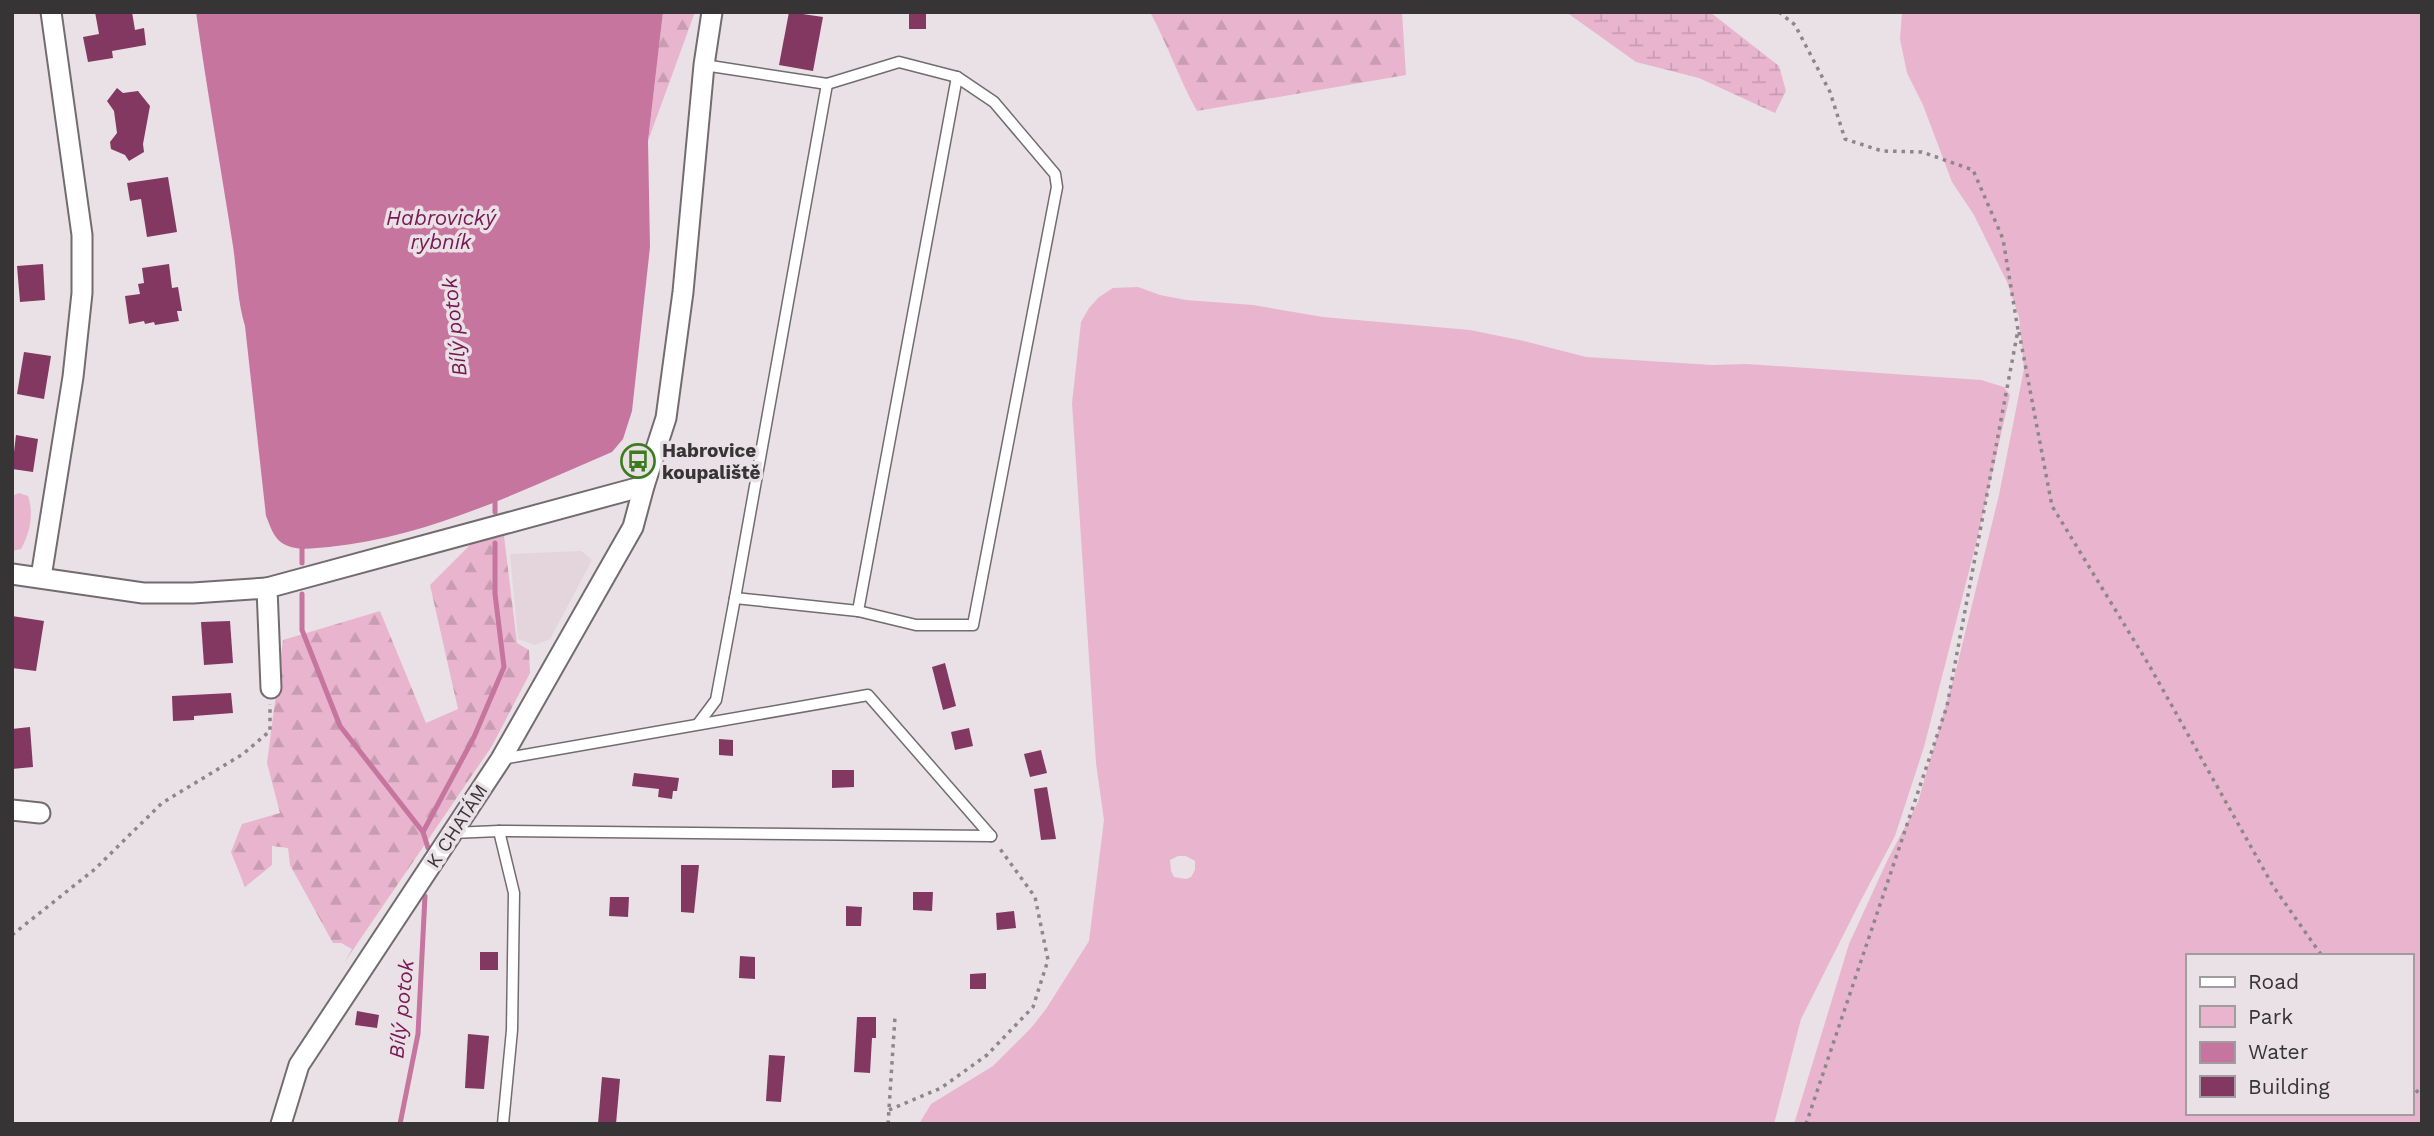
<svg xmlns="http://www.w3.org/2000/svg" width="2434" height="1136" viewBox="0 0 2434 1136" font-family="'Work Sans',sans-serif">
<defs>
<pattern id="forest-firs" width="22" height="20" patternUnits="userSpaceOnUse" patternTransform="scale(1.75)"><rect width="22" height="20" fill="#e9b5ce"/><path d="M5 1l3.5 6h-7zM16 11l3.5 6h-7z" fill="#c89cb2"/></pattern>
<pattern id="wetland-marsh" width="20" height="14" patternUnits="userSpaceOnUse" patternTransform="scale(1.75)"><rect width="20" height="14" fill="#e9b5ce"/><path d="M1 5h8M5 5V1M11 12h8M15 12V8" fill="none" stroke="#c89cb2"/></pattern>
</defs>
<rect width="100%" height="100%" fill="#e9e1e5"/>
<!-- built -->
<polygon fill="#e4d4db" points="581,551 592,560 550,639 535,645 518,639 510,554"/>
<!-- green -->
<g fill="#e9b5ce" fill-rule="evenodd">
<path d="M1902,12h520v1112h-628l55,-180 38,-83 31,-59 10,-35 28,-97 43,-175 25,-126 -5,-52 -12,-35 -33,-67 -22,-33 -29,-77 -16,-32 -7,-34zM2187,956h224v157h-224z"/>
<path d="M1138,287l22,8 26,5 67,5 70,12 147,13 54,11 62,16 126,8 35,-1 234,16 23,7 6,8 -33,145 -53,207 -29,89 -35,66 -59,117 -27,105h-855l12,-20 62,-38 38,-38 15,-19 43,-68 15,-121 -8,-57 -24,-360 9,-81 8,-14 10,-11 14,-9zM1178,856h8l9,5v9l-4,7 -5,2 -12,-2 -3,-6 -1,-11z"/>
<path d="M19,493l9,3c6,17 2,38 -7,53l-9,2v-55z"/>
</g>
<!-- forest -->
<g fill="url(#forest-firs)">
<polygon points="663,12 695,12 648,141"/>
<path d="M1150,12h252l4,63 -209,36c-18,-32 -29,-66 -47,-99z"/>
<polygon points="504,536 517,643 529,650 530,673 492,746 344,963 352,949 341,943 333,943 290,865 288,848 272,846 272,865 245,887 231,852 242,824 280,813 267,763 283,640 380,611 426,723 458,709 430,585 471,544"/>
</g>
<!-- wetland -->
<polygon fill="url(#wetland-marsh)" points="1566,12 1710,12 1779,66 1786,91 1775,113 1699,78 1636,62"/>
<!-- water -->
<path fill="#c6759f" d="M196,12h467l-15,129 2,106 -18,164 -9,28 -11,13c-92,39 -183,85 -283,95 -16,1 -33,5 -47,-4 -9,-6 -12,-18 -16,-27l-21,-190c-8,-27 -8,-53 -12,-80 -12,-78 -26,-155 -37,-234z"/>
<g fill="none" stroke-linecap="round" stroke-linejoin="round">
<!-- stream -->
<g stroke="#c6759f" stroke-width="5">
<polyline points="495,495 495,512"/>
<polyline points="302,563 302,549"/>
<polyline points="302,594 302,630 340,726 423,832"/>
<polyline points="428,848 423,832 474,737 504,667 495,594 495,543"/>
<polyline points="400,1124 418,1034 425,896"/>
</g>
</g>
<!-- building -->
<g fill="#823861">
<polygon points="95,12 132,12 135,30 144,28 146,45 112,51 113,58 88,62 83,37 99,34"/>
<polygon points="789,12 823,17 813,71 779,65"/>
<rect x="909" y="12" width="17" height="17"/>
<polygon points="117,88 123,93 138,91 150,106 143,144 144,152 129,161 125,155 111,149 110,142 117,133 114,111 107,101"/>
<polygon points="168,177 177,232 147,237 141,199 130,201 127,183"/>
<polygon points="43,264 45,300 20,302 17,266"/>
<polygon points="169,264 172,288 178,287 182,311 177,311 179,321 155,325 154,322 145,324 144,321 129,324 125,296 140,294 138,284 144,283 142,268"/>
<polygon points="24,352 51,356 44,399 17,394"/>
<polygon points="16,435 38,439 33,472 12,469"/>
<polygon points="12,616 44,621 36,671 12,668"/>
<polygon points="230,621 233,663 204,665 201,622"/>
<polygon points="945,663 956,706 943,710 932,667"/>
<polygon points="231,693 233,713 194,716 194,720 173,721 172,696"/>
<polygon points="30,727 33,767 12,769 12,729"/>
<polygon points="969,728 973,746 955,750 951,732"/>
<polygon points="719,739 733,740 733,756 719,755"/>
<polygon points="1041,750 1047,773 1030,777 1024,754"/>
<polygon points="832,770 854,770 854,787 832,788"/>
<polygon points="634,773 679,778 677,791 673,791 672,799 658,797 659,789 632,786"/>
<polygon points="1047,787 1056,839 1041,840 1034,789"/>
<polygon points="681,865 699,865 694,913 681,912"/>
<polygon points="913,892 933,892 932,911 913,910"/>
<polygon points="610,897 629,897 628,917 609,916"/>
<polygon points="846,906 862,907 861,926 846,926"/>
<polygon points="1014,911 1016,928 997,930 996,913"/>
<rect x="480" y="952" width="18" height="18"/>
<polygon points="740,956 755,957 755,979 739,978"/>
<polygon points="986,973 986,989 970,989 970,974"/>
<polygon points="357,1011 379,1015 377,1028 355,1025"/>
<polygon points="857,1017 876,1017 876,1038 872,1038 870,1073 854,1072"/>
<polygon points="468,1034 489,1036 484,1089 465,1088"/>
<polygon points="769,1055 785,1056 781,1102 766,1101"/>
<polygon points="602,1077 620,1079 616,1124 598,1124"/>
</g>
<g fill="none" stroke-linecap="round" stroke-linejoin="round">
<!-- service casing -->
<g stroke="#736c6f" stroke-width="13">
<g id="service">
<polyline points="735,598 827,84"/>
<polyline points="858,611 957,77"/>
<polyline points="698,724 716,700 735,598 858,611 916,625 973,625 1057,187 1055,174 994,102 957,77 899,62 827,84 704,65"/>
<polyline points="502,759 868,695 991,836"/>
<polyline points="499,831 514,893 512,1030 503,1124"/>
<polyline points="452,833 499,831 991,836"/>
</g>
</g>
<!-- minor casing -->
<g stroke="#736c6f" stroke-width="23">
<g id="minor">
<polyline points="12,574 143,593 193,593 267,588"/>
<polyline points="41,577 73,377 82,293 82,235 51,12"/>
<polyline points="271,688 267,588 644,486"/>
<polyline points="12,810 40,813"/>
<polyline points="281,1124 299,1065 501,759 633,527 644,486 666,418 683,292 704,65 712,12"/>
</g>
</g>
<!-- path -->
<g stroke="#8c878a" stroke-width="3.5" stroke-dasharray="3.5 5" stroke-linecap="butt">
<polyline points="1779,12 1795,25 1830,92 1845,139 1882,151 1922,152 1973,170 2003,239 2018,330 1947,706 1806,1124"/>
<polyline points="2019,332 2052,506 2149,665 2273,886 2322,956"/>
<polyline points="12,935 95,869 162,803 243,754 270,731 270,704"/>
<polyline points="2411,1083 2422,1098"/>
<polyline points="889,1110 941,1088 987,1055 1033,1007 1048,960 1035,897 998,846"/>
<polyline points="888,1124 895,1017"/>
</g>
<!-- service -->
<use href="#service" stroke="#fff" stroke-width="10"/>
<!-- minor -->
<use href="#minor" stroke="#fff" stroke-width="19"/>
</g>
<!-- icons -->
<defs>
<g id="bus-ring" transform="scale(1.75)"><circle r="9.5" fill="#e9e1e5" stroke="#3b7d1e" stroke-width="1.5"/><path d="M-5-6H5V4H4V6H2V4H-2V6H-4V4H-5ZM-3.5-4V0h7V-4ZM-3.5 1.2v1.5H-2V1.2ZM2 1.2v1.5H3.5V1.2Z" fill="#3b7d1e"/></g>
</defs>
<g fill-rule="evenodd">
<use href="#bus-ring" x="638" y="461"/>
</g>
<g text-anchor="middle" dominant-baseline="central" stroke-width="7" stroke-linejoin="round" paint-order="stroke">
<!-- poi labels -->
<g font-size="19" font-weight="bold" fill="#373436" stroke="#e9e1e5" text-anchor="start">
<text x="662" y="450">Habrovice<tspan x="662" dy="22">koupaliště</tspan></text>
</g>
<!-- street labels -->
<g font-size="19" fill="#373436" stroke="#e9e1e5">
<text transform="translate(457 826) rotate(-57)">K CHATÁM</text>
</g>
<!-- water labels -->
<g font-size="21" font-style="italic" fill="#781753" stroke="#e9e1e5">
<text x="441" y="217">Habrovický<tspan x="441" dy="24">rybník</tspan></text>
<text transform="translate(454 327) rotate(-96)">Bílý potok</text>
<text transform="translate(401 1009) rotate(-84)">Bílý potok</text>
</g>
</g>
<!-- border -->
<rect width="2434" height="1136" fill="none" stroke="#373436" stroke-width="28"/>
<!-- legend -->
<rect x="2186" y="954" width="228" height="161" fill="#e9e1e5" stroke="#a29c9f" stroke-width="2"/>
<rect x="2200" y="977" width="35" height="10" fill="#ffffff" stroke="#a29c9f" stroke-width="2"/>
<text x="2248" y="989" font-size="21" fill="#373436">Road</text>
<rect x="2200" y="1006" width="35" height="21" fill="#e9b5ce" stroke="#a29c9f" stroke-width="2"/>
<text x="2248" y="1024" font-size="21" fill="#373436">Park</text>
<rect x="2200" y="1042" width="35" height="21" fill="#c6759f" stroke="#a29c9f" stroke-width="2"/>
<text x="2248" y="1059" font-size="21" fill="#373436">Water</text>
<rect x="2200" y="1076" width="35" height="21" fill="#823861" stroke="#a29c9f" stroke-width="2"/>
<text x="2248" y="1094" font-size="21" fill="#373436">Building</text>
</svg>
